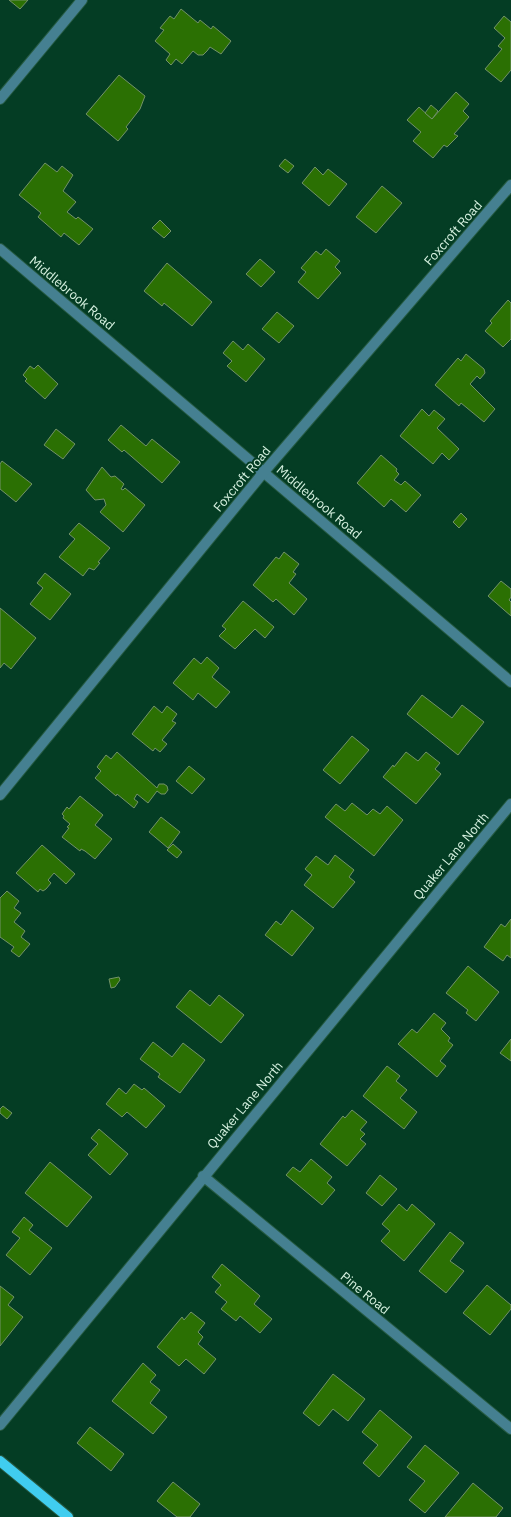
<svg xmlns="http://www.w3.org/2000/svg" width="511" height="1517" viewBox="0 0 511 1517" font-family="'IBM Plex Sans',sans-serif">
<rect width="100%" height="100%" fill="#043d24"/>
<!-- building -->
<g fill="#2b7003" stroke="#729268">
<polygon points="9,0 28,0 20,9"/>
<polygon points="181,9 198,23 200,20 211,29 213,26 231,41 221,54 210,47 207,51 203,55 198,55 193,51 182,64 176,59 171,65 166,60 170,54 155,41 164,30 160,28 170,16 174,19"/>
<polygon points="504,16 511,22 511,70 501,82 485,69 502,49 498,46 505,38 494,28"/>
<polygon points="119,75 145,96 140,109 126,127 128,129 118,141 86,114"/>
<polygon points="456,92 469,104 463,111 469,117 454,134 458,136 447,147 444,145 433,158 413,141 421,132 407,120 419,107 432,119"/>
<polygon points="431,105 438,111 432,119 425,113"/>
<polygon points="285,159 294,166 288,173 279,166"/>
<polygon points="45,163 57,172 62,166 73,175 63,191 76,202 67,212 76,219 78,217 93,229 79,245 64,233 61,237 38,217 41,213 19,195"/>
<polygon points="315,167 323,175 328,169 347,184 329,206 302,183"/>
<polygon points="382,186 402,203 376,233 356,217"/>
<polygon points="160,220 171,231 164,238 152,228"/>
<polygon points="326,249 340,261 335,267 341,273 318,299 298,282 306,272 301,268 316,251 321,255"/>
<polygon points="260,259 275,272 261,287 246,274"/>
<polygon points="167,263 212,302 192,326 164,303 162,306 144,291"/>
<polygon points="508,300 511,303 511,339 503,347 485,331 492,323 490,321"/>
<polygon points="277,312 294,326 279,343 262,329"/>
<polygon points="233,341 243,350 248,344 265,359 246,382 227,366 232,361 223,353"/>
<polygon points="466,354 484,369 485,373 480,379 477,376 470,384 495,409 484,422 461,403 459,406 435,385 458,358 461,361"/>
<polygon points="38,365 58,384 45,399 25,381 27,379 23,375 30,366 34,369"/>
<polygon points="422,409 429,416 434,410 445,419 437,428 459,449 449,460 442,453 433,464 400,436"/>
<polygon points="121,425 146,446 152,439 180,462 162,483 124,450 122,452 108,440"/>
<polygon points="56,429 75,444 63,459 44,445"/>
<polygon points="381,455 397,469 396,471 399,474 394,480 401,485 405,481 421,495 406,512 391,499 384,507 357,483"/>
<polygon points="2,461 32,484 16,502 0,489 0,464"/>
<polygon points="102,467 111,477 115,476 124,484 121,489 123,490 125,488 145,505 123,532 100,512 106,505 104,499 95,500 86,490"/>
<polygon points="461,513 467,519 459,528 453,522"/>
<polygon points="79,523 110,548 98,562 100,563 94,570 89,568 83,576 59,557 75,539 69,534"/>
<polygon points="284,552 299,564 293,572 296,574 289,583 307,599 294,615 276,599 273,602 253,585 276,557 279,559"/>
<polygon points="45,573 71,594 50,620 30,604 43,588 37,583"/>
<polygon points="501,581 511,589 511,597 509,600 511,602 511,616 488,596"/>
<polygon points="243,601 274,627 265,638 255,629 235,649 219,636 226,629 222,626"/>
<polygon points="0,608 36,638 11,669 4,663 0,668"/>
<polygon points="207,657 219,668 212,677 230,692 216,708 198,693 193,700 173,683 194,658 201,664"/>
<polygon points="422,695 452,718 462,705 484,722 458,755 407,714"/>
<polygon points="154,706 162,713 167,706 177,714 172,721 176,723 162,740 167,744 160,752 155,748 153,751 132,734"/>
<polygon points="352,736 369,750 340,784 323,770"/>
<polygon points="117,752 157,788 159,784 164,784 167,786 168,790 165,794 161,794 157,791 148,803 137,794 134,799 138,802 134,808 117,794 116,796 95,778 101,771 97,767 106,755 111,759"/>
<polygon points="406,752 418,761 426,752 440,763 435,769 441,774 416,804 383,777 393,765 394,767"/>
<polygon points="189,766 205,779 192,794 176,781"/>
<polygon points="80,796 103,815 95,825 112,839 95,859 85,851 81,849 80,851 62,837 69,828 67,827 70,824 63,818 64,816 62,814 67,807 69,809"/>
<polygon points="352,803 367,815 373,809 380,814 387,806 403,820 374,856 325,817 336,804 345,811"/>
<polygon points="161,817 180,832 168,848 149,832"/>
<polygon points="173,844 182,852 177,858 167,850"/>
<polygon points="42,845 75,874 66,884 54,873 48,880 51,883 46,889 43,891 40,889 38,892 16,873"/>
<polygon points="335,855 354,870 349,877 355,882 333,908 304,885 312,875 305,869 316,856 328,865"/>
<polygon points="7,891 19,901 14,908 21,913 14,922 25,931 21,937 30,944 19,957 11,951 14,947 0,937 0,898"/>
<polygon points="292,910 314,928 292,956 265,935 276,921 281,925"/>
<polygon points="511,919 511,958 507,955 503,961 484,947 501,924 505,927"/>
<polygon points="468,966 499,992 476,1021 466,1013 468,1010 446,993"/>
<polygon points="119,977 120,980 115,987 111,988 109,979"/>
<polygon points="190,990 210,1006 219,995 244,1015 221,1043 176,1007"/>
<polygon points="434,1013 446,1023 441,1029 450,1038 448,1041 453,1045 440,1061 446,1066 437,1077 398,1044 412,1029 417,1033"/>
<polygon points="511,1039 511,1061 500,1053"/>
<polygon points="153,1042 172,1057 183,1043 205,1060 180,1093 158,1077 160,1074 140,1059"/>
<polygon points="387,1066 400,1076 396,1081 407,1090 400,1098 417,1112 404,1129 363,1096"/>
<polygon points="134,1084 142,1090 144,1088 165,1106 146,1128 127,1112 122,1117 106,1104 119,1088 126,1094"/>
<polygon points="3,1106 12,1113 7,1119 0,1113 0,1109"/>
<polygon points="352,1110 367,1122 360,1130 365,1134 360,1139 366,1144 347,1166 320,1144 343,1116 345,1118"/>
<polygon points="99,1129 128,1154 110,1175 88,1155 98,1144 91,1138"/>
<polygon points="311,1159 332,1177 327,1183 335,1190 322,1205 286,1175 293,1167 300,1172"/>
<polygon points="50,1162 92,1197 67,1227 25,1193"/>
<polygon points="380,1175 397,1189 382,1206 366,1193"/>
<polygon points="399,1204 407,1211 412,1204 435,1224 404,1261 381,1241 390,1231 382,1224"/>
<polygon points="24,1217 33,1225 29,1230 52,1248 30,1275 6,1255 20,1238 12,1232"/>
<polygon points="450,1232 464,1243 450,1261 464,1271 446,1293 419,1271"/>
<polygon points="222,1264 260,1296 254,1304 272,1319 260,1333 240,1316 236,1321 221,1309 227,1302 215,1292 221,1285 212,1277"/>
<polygon points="487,1285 511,1305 511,1309 490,1335 463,1313"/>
<polygon points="0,1286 14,1297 8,1305 23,1317 0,1346"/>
<polygon points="191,1312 205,1323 198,1332 203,1337 198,1344 216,1359 204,1374 186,1359 179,1366 157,1347 182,1317 184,1320"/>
<polygon points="143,1363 156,1375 150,1382 160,1390 150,1403 167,1417 153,1434 112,1401"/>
<polygon points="333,1374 365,1399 348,1421 333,1409 319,1426 303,1413"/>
<polygon points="380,1410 412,1437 379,1477 363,1463 378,1445 362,1432"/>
<polygon points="90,1427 124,1454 111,1471 77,1443"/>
<polygon points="425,1445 459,1473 425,1513 409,1500 425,1481 407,1467"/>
<polygon points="173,1482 200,1504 190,1517 177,1517 157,1501"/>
<polygon points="473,1483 503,1508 496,1517 445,1517"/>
</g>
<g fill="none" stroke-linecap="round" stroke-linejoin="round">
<!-- minor casing -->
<g stroke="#265a42" stroke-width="12">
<g id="minor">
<polyline points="0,99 82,0"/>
<polyline points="0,249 511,682"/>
<polyline points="0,795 263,473 511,185"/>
<polyline points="203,1176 511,1429"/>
<polyline points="0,1425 511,804"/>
</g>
</g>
<!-- major casing -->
<g stroke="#265a42" stroke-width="12">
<polyline id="major" points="0,1461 68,1517"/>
</g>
<!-- minor -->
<use href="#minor" stroke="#458091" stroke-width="10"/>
<!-- major -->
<use href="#major" stroke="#40cdef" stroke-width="10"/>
</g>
<g text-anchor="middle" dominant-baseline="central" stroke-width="4" stroke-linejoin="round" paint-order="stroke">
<!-- street labels -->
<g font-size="13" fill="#d6f1e0" stroke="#043d24">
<text transform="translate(453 233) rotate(-49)">Foxcroft Road</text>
<text transform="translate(72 293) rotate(40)">Middlebrook Road</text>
<text transform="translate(242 479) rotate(-50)">Foxcroft Road</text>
<text transform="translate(319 502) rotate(40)">Middlebrook Road</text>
<text transform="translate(451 856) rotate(-50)">Quaker Lane North</text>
<text transform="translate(245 1105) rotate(-50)">Quaker Lane North</text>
<text transform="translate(365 1293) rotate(39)">Pine Road</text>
</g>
</g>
</svg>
